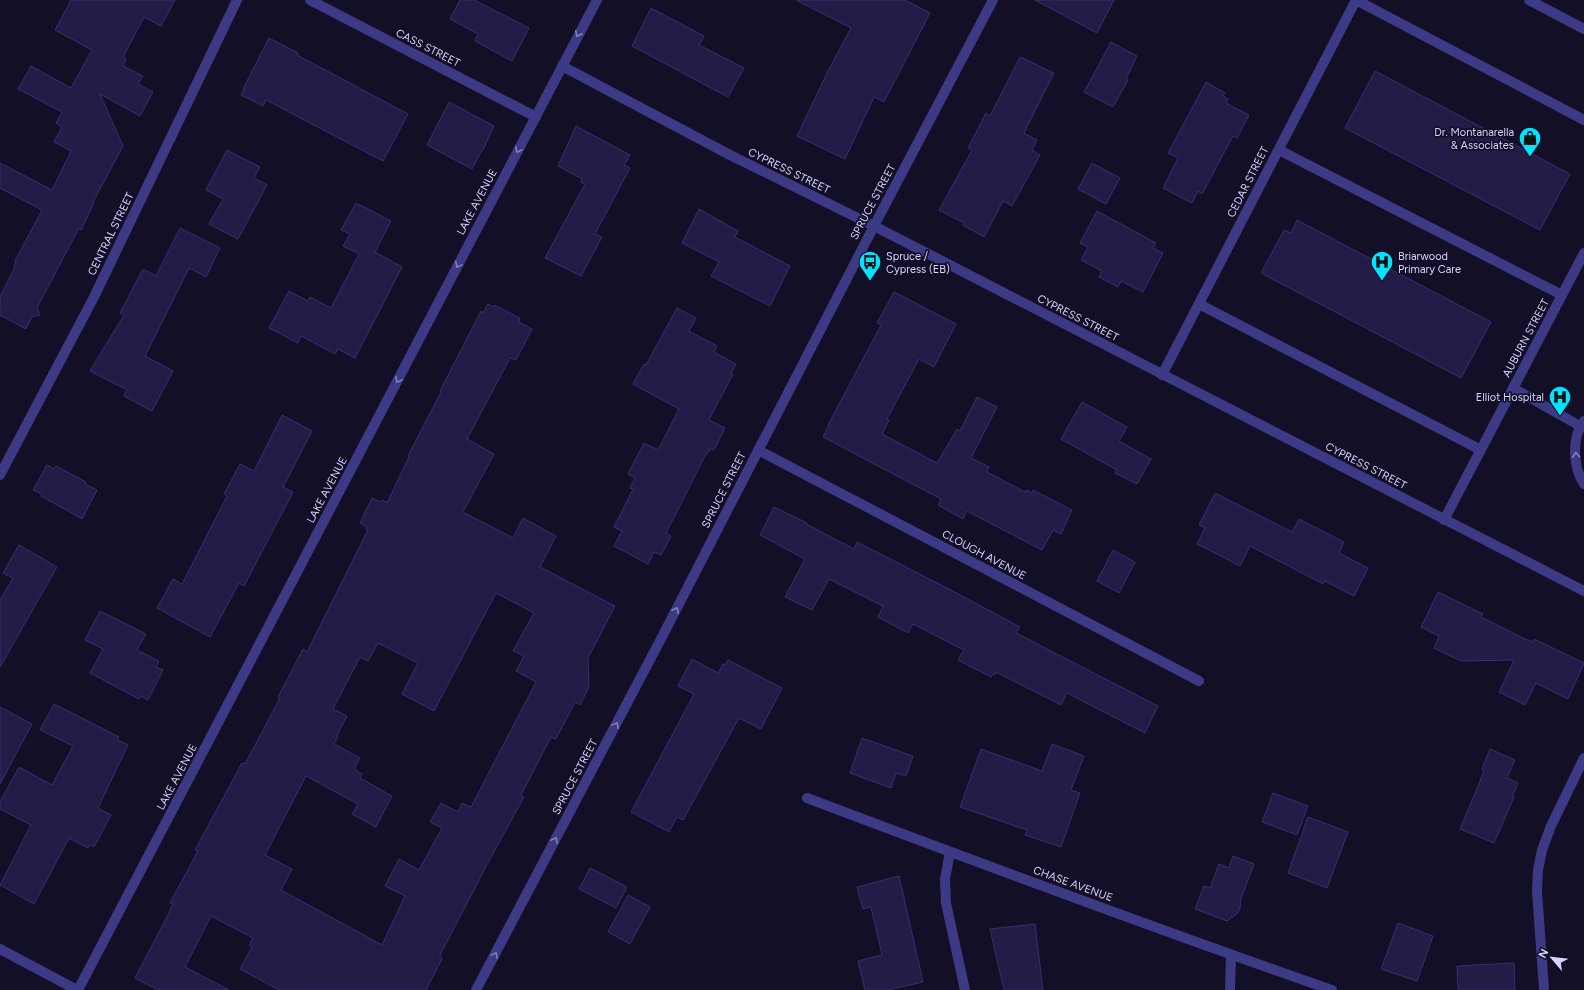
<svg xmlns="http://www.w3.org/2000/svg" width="1584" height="990" viewBox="0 0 1584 990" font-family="Figtree,sans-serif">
<rect width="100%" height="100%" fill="#130f26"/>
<!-- building -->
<g fill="#241b47" stroke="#3b2d73" fill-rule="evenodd">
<polygon points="71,0 175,0 161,26 144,17 123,57 126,59 123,66 143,76 138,84 153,92 140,116 100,94 123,146 93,202 94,203 81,230 79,228 37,308 40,315 32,317 26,329 0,315 0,297 15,267 14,266 16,261 15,261 42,210 0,188 0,163 52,190 71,151 54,142 62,127 56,123 62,112 18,89 31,66 71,88 92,50 55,30"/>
<polygon points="460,0 474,0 529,28 512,61 475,41 478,34 450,19"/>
<polygon points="796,0 905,0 930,13 884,102 874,97 845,159 797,136 828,71 851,28"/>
<polygon points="1035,0 1114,0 1097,33"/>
<polygon points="651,8 704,36 699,45 744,68 728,97 632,46"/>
<polygon points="269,38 298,53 297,55 408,114 383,161 266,100 263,106 241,95 244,90 243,89"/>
<polygon points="1111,42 1137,56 1126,79 1128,80 1113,107 1084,92"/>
<polygon points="1020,57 1054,73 1024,133 1037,140 1032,150 1040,155 1012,206 1003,201 984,237 963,225 964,223 939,210 972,150 968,148 986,113 990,116"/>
<polygon points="1375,71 1570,174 1540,230 1345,128"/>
<polygon points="1206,82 1225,93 1223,96 1228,99 1226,103 1249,115 1237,138 1233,136 1202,194 1198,191 1192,203 1163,188 1178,158 1168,153"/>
<polygon points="449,102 494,126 483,150 481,152 472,169 427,145"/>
<polygon points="576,126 630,155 624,165 630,168 595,234 602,237 581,276 545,258 585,184 581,182 582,179 558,166"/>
<polygon points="227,150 260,167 254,178 267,185 238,239 209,224 223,199 206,190"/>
<polygon points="1092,163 1120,178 1106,204 1078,189"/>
<polygon points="356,203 391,221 375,252 402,267 355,358 338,349 335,354 301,336 298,343 269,328 289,291 308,301 310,297 331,308 359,254 343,246 350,234 341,230"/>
<polygon points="699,209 738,231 735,237 790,266 770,306 711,276 719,262 682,243"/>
<polygon points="1097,211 1156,243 1153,248 1163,253 1143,292 1121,281 1118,287 1099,277 1102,271 1081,260 1088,247 1080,243"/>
<polygon points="1297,220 1491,322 1461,378 1261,273 1284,230 1291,233"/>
<polygon points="180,228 220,248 206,277 189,268 145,356 173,371 152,411 124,396 127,390 90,371 124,315 120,313 143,269 156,276"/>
<polygon points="894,292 956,324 934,367 919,359 887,419 889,420 882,434 937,463 957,429 960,431 977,397 997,407 971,458 989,467 987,472 1025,492 1026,490 1032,493 1033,490 1072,510 1061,534 1053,530 1042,550 967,511 963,519 938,505 941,499 823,437 829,425 828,425 881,325 877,323"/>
<path d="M488,304l5,3 1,-2 26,13 -1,4 13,7 -16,31 -6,-2 -43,81 27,15 -31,58 50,26 10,-20 33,18 -16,31 75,39 -27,52 1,29 -9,18 -5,-3 -19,37 -5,-2 -30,58 3,2 -34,62 -50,96 2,4 -16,31h-147l-39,-21 12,-22 -3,-2 4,-7 -42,-22 -26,51 44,23h-71l-23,-12 33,-63 5,-11 -3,-1 28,-52 -3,-1 47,-87 3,1 35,-66 -2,-1 25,-48 4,3 61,-122 -2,-1 1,-2 -7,-4 12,-25 8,4 2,-2 5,3 22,-46 -1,-1 33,-64 -1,-1 41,-80 2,2zM496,593l38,20 -21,38 11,5 -8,15 20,11 -65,125 -9,-4 -4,9 -17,-9 -11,19 12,6 -23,42 -20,-11 -14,27 20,10 -23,49 -101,-55 11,-21 -27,-14 41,-79 52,28 -6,10 24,13 16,-31 -32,-18 2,-4 -8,-5 6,-11 -26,-14 4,-8 -1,-1 10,-19 -14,-7 27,-52 8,4 10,-18 40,20 -16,31 32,17z"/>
<polygon points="677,308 696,318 689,331 717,346 714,352 736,364 731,373 733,374 709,420 725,428 714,450 710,449 704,458 666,533 671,536 661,555 654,552 648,564 614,546 622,531 614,527 633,489 630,488 635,478 628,474 644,443 658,450 679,409 633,384 644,364 646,365"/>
<polygon points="1082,402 1127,427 1119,441 1151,459 1137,484 1115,473 1117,470 1061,439"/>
<polygon points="282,415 312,431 283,487 293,492 244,586 239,583 210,637 157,608 173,579 182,584 227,496 224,494 240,464 254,471"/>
<polygon points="47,465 54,469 56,466 86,482 85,484 97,490 82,519 41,496 42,494 33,490"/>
<polygon points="1215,493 1292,532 1299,519 1344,542 1339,553 1368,568 1354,596 1325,581 1323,584 1250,546 1240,566 1197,544 1205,528 1199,525"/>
<polygon points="774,507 807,523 806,524 854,549 857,542 947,588 1020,627 1016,633 1158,706 1145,733 1067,693 1061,705 996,672 995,675 993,674 991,677 958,660 964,650 913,624 908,633 878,617 883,606 829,579 812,610 785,597 805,559 760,535"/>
<polygon points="19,545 57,567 0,667 0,600 13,578 3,573"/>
<polygon points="1113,550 1135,562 1119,593 1097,581"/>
<polygon points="1438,592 1483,614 1481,617 1525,639 1533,642 1534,639 1584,663 1568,699 1536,683 1525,705 1499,692 1514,660 1461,661 1434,648 1439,636 1421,627"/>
<polygon points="100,611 146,634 137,650 159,661 156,667 163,670 148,700 141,696 139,699 90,673 103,649 85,640"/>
<polygon points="692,659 718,673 723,664 725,665 728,660 782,688 761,729 739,718 683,820 677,817 669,832 631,812 694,694 678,686"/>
<polygon points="54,704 119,737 117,740 128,745 98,808 111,815 94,847 90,845 88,848 69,838 34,904 0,885 31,825 0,809 0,802 19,767 52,785 73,746 40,730"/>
<polygon points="0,707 32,724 0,784"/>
<polygon points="862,738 913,756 906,776 896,773 891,788 850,773"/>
<polygon points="1052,744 1084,756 1071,790 1080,793 1061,847 1025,835 1027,830 960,807 981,749 1042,771"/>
<polygon points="1490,749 1515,760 1507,778 1518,783 1512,797 1514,797 1494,843 1460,829 1479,784 1484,770 1482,769"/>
<polygon points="1273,793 1308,806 1297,835 1262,822"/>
<polygon points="1308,817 1348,832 1327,888 1288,873"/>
<polygon points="1233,856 1254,864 1240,901 1241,905 1238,913 1227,921 1195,909 1204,886 1210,888 1219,864 1229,868"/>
<polygon points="590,868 627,887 616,908 579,889"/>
<polygon points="899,876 923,982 888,990 865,990 858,961 882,955 871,907 863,909 857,887"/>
<polygon points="628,895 650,907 630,944 608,932"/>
<polygon points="1398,923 1433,936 1417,981 1381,969"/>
<polygon points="1035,924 1043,990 1004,990 990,929"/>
<polygon points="1514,963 1515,990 1458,990 1457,966"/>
</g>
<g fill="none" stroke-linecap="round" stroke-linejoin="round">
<!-- service -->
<g stroke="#3d3a85" stroke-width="10">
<polyline points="1356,0 1584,120"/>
<polyline points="1279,150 1562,295"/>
<polyline points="1199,304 1481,450"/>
<polyline points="1513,388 1580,426"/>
<path d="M1584,421c-13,17 -11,46 0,63"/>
</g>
<!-- minor -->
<g stroke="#3d3a85" stroke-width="10">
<polyline points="310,0 536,117"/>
<polyline points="1529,0 1584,29"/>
<polyline points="562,66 730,155 874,226 1584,591"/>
<polyline points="1162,375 1356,0"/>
<polyline points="758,450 1199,681"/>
<polyline points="0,475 94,297 237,0"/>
<polyline points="1444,520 1584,253"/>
<path d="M807,798c175,66 349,131 525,192"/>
<polyline points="950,852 945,879 946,903 965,990"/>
<polyline points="0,949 77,990"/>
<polyline points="1230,990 1231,955"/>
<polyline points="1544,990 1537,891 1538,870 1542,850 1551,826 1584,758"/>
</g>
<!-- tertiary -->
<g stroke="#3d3a85" stroke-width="10">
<polyline points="78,990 597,0"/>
<polyline points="476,990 663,635 874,226 993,0"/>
</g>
</g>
<!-- one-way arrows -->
<defs><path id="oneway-chevron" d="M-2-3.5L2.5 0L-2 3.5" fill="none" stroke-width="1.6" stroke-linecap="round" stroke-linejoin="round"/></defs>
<g stroke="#837fbc">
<use href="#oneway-chevron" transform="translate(578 34) rotate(118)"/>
<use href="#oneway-chevron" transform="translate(518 150) rotate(118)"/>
<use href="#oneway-chevron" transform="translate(458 265) rotate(118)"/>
<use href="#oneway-chevron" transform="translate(398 380) rotate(118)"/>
<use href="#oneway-chevron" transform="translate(1576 455) rotate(-93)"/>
<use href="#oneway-chevron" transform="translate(676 610) rotate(-63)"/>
<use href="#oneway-chevron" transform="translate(616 725) rotate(-62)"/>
<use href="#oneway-chevron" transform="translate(555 840) rotate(-62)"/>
<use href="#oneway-chevron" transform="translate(495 955) rotate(-62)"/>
</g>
<!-- icons -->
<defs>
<g id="shop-pin" transform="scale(1.15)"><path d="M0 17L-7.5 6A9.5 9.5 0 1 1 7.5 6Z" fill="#00e5ff" stroke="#130f26"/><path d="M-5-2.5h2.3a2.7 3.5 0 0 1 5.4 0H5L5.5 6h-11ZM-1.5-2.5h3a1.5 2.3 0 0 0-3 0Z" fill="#111"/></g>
<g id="bus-pin" transform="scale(1.15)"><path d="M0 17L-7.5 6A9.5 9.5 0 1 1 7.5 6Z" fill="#00e5ff" stroke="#130f26"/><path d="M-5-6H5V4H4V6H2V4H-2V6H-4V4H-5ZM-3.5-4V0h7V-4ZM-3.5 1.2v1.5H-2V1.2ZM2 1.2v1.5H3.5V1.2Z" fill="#111"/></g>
<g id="hospital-pin" transform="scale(1.15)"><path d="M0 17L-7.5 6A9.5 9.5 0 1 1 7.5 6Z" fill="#00e5ff" stroke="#130f26"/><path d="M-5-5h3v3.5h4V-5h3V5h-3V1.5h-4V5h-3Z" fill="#111"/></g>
</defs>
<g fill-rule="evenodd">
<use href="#shop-pin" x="1530" y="138"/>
<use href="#bus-pin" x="870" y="262"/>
<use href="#hospital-pin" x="1382" y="262"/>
<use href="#hospital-pin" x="1560" y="397"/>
</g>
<g text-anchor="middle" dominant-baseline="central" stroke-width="3.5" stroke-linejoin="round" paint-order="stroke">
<!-- street labels -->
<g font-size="11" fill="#d9d4ff" stroke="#130f26">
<text transform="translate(428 48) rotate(27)">CASS STREET</text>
<text transform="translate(789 171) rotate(26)">CYPRESS STREET</text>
<text transform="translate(1248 182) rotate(-63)">CEDAR STREET</text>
<text transform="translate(477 202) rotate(-62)">LAKE AVENUE</text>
<text transform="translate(873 202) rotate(-62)">SPRUCE STREET</text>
<text transform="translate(111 234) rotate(-64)">CENTRAL STREET</text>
<text transform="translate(1078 318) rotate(27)">CYPRESS STREET</text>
<text transform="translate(1526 338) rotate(-62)">AUBURN STREET</text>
<text transform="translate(1366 466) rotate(27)">CYPRESS STREET</text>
<text transform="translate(327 490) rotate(-62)">LAKE AVENUE</text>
<text transform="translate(724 490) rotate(-63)">SPRUCE STREET</text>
<text transform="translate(984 555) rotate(28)">CLOUGH AVENUE</text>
<text transform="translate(177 777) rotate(-62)">LAKE AVENUE</text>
<text transform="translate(575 777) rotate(-62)">SPRUCE STREET</text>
<text transform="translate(1073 884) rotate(20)">CHASE AVENUE</text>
</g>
<!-- poi labels -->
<g font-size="11" fill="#d9d4ff" stroke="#130f26" text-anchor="end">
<text x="1514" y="132">Dr. Montanarella<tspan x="1514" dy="13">&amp; Associates</tspan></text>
<text x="886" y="256" text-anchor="start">Spruce /<tspan x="886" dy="13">Cypress (EB)</tspan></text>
<text x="1398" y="256" text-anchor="start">Briarwood<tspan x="1398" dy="13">Primary Care</tspan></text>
<text x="1544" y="397">Elliot Hospital</text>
</g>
</g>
<!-- north arrow -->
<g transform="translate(1552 958) rotate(298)" stroke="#130f26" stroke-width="3" paint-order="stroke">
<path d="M0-3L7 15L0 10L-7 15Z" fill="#d9d4ff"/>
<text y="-6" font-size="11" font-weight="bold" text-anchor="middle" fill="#d9d4ff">N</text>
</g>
</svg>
